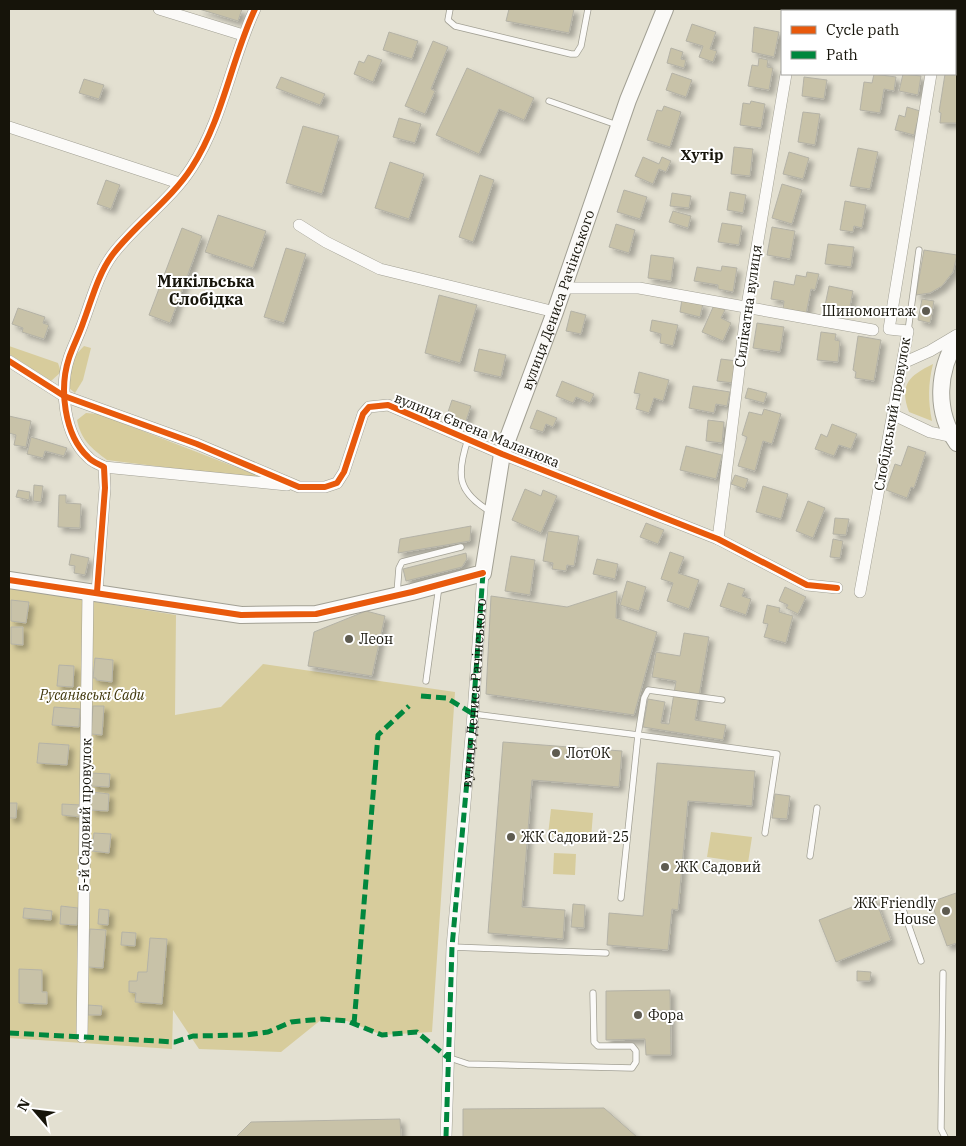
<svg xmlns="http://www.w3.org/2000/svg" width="966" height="1146" viewBox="0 0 966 1146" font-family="'IBM Plex Serif',serif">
<defs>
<filter id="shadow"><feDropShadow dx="4.5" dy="4.5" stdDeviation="2.5" flood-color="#0004"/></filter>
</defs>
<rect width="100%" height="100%" fill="#e3e0d1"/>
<!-- green -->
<g fill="#d7cc9c">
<polygon points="9,346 58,363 61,372 51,381 9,354"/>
<polygon points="84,346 91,348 83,380 75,393 69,388 70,361"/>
<path d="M933,364c-5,20 -5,37 -1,57l-23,-9c-10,-28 0,-36 24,-48z"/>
<path d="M86,413l13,1 170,66 -162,-20c-16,-12 -26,-20 -30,-40z"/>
<polygon points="9,588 176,615 175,715 221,707 263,664 455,692 432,1032 382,1035 347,1021 322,1019 281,1052 199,1049 173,1010 172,1049 9,1038"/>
<polygon points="551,809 593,813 591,839 548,835"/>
<polygon points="711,832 752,837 748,863 707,857"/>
<polygon points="554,853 576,854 575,875 553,874"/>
</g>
<!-- building -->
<g fill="#c8c2a8" stroke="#b4b2a6" filter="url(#shadow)">
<polygon points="199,9 242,9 238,21"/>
<polygon points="509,9 574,9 569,33 506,21"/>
<polygon points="692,24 716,32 710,49 717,51 713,62 699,57 703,46 686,41"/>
<polygon points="754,27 779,32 774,57 752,52"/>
<polygon points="389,32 418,41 412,59 383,50"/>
<polygon points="433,41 448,47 431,89 435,91 425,114 405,106"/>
<polygon points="671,48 683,52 681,59 686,60 684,68 667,63"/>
<polygon points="368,55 382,60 373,82 354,74 359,61 364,63"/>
<polygon points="955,55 957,55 957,123 940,123 941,113 939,112 945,74 955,74"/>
<polygon points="759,58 768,60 767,67 773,68 769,90 748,86 752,65 758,66"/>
<polygon points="467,68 534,98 524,120 499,109 479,154 436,135"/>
<polygon points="672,73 692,80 686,97 666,90"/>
<polygon points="874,74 896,77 894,91 884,89 880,113 860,110 864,82 872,83"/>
<polygon points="903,74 921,76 918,95 899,91"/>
<polygon points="281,77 325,94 320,105 276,88"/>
<polygon points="804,77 827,80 824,99 802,96"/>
<polygon points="84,79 104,85 99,99 79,93"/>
<polygon points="751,101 765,104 761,128 740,125 743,103 750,104"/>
<polygon points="664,106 681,112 670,147 647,140 657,110 662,111"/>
<polygon points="907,107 920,111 914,135 895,130 899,115 905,117"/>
<polygon points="803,112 820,114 815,145 798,142"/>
<polygon points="399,118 421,124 415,143 393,137"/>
<polygon points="303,126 339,136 322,194 286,183"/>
<polygon points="734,147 753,149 750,176 731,174"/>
<polygon points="858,148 878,152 870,189 850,186"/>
<polygon points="789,152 809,158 803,179 783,174"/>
<polygon points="643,157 659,164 662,157 671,161 666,172 659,169 653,184 635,176"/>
<polygon points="390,162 424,174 409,219 375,208"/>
<polygon points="480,175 494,180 473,242 459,237"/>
<polygon points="106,180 120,185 111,209 97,204"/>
<polygon points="782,184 802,190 792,224 772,218"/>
<polygon points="624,190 647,197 640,219 617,212"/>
<polygon points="730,192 746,195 743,213 727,210"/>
<polygon points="672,193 691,196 689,208 670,206"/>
<polygon points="845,201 866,205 862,228 854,226 853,232 840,230"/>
<polygon points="673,211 691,216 688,228 669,222"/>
<polygon points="218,215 266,231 253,268 205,252"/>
<polygon points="722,223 742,226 739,245 718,242"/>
<polygon points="616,224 635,230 629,253 609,247"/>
<polygon points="772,227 795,231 790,259 767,255"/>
<polygon points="182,228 202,236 170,323 149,315"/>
<polygon points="828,244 854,247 851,267 825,264"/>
<polygon points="286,248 306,254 284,323 264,317"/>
<polygon points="924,250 957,255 953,272 942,286 930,293 916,295"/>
<polygon points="651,255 674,258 671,281 648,278"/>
<polygon points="722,266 737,268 733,292 718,289 718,285 694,281 697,267 721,271"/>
<polygon points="807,272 819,274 815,290 811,289 806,314 783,309 784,301 771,299 774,281 794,285 796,275 806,277"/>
<polygon points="829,286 853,291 849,311 837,308 835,318 823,315"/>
<polygon points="439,295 477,305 460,363 425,353"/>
<polygon points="682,299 703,304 700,317 680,312"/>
<polygon points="922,299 934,301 930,323 918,320"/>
<polygon points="714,305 725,310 721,318 731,323 723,341 702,332"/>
<polygon points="18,308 45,317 43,323 49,325 44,339 22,332 23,328 12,324"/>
<polygon points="571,311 586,315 581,334 566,331"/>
<polygon points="652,320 678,325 673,346 660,343 661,334 650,331"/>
<polygon points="757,323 784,327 780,352 753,348"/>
<polygon points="821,332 836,334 835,340 840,341 838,362 817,360"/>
<polygon points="858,336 881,340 874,381 855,378 856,372 853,370"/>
<polygon points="479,349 506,355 501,377 474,371"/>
<polygon points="721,359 737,361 733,383 717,381"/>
<polygon points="639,372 669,380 663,401 654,398 649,413 636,409 640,394 634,393"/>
<polygon points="562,381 594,394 590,403 576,397 573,403 556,396"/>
<polygon points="693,386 730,392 727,406 716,404 714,413 689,408"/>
<polygon points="748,388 767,393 764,403 745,398"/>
<polygon points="452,400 471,406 465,424 446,418"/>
<polygon points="764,409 781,414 772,444 763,441 755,471 738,466 747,437 742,435 749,412 762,415"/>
<polygon points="537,410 557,418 553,427 546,424 543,432 530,428"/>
<polygon points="9,416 31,421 26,447 14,445 16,435 9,433"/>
<polygon points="708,420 724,422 722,443 706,441"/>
<polygon points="832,424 857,434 851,449 839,445 834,456 815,449 821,434 827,437"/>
<polygon points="31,437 67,448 64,456 45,451 43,458 27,454"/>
<polygon points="686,446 722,455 716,479 680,470"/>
<polygon points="908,446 926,452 914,488 911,487 907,498 886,490 895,464 901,466"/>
<polygon points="735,475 748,479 745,489 731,484"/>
<polygon points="34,485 43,486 41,502 33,501"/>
<polygon points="763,486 788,494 781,519 756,512"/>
<polygon points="525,489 541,496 543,490 557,496 541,533 512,520"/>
<polygon points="18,490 30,492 29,500 16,497"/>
<polygon points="59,495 66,495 66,503 81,504 80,528 58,527"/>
<polygon points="808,501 825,508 813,538 796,531"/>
<polygon points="835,518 849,519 846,535 833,534"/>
<polygon points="646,523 664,530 658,544 640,537"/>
<polygon points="471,526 470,541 398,553 400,539"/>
<polygon points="548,531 579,536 574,566 567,565 566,571 552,569 553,563 543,561"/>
<polygon points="833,539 843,541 840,558 830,557"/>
<polygon points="670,552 684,557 678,573 699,580 689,609 667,601 673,583 661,579"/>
<polygon points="466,553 467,559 462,567 406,581 403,569"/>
<polygon points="71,554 89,558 85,575 74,573 75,566 69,565"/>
<polygon points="511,556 535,560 530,595 505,591"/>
<polygon points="597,559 618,564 615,579 593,574"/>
<polygon points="627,581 646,587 639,611 620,605"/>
<polygon points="728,583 745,589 742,596 751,599 746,615 720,606"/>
<polygon points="785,587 806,597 798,614 786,608 788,605 779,601"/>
<polygon points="617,591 616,618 657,632 634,715 486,694 491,596 567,607"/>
<polygon points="11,600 29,602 26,623 11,621"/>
<polygon points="767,605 780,608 779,612 793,616 786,643 764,637 768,624 763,623"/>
<polygon points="366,611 385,616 372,676 308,666 314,632"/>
<polygon points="11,627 23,627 23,645 11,644"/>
<polygon points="684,633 709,637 695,720 726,725 723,740 643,727 648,699 665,702 661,723 669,724 676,681 652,677 656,652 680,656"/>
<polygon points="95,658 113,660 112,682 96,680 96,678 93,678"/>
<polygon points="59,665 74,666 73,687 57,686"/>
<polygon points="93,706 104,706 102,735 91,734"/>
<polygon points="54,707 80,709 79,727 52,725"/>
<polygon points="503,742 622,751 619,787 532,780 522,907 565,910 563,939 488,933"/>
<polygon points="39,743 69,745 67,765 37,763"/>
<polygon points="657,763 755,771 752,806 688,801 678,910 672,909 668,950 607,945 609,913 643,916"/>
<polygon points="92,773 110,774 109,787 91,786"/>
<polygon points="92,792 109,794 108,811 90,810"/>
<polygon points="775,794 790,796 787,819 772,818"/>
<polygon points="9,803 17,803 16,818 9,818"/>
<polygon points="62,804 81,805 80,817 62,815"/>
<polygon points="94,833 111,834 109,853 92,851"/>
<polygon points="956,893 957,943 947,946 931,902"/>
<polygon points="875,898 891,940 836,962 819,920"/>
<polygon points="573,904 585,905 584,928 571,927"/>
<polygon points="61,906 78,908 77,925 60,924"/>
<polygon points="24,908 52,911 51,920 23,918"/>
<polygon points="99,909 109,910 108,925 98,924"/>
<polygon points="90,929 106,930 103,968 87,967"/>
<polygon points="122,932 136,933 135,946 121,945"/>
<polygon points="150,938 167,939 162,1004 135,1002 136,993 129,992 129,981 137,981 138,972 147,972"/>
<polygon points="19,969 42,970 42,992 47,992 47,1004 19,1003"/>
<polygon points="857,971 871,972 870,981 857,981"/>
<polygon points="670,990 671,1055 646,1055 645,1039 606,1040 606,991"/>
<polygon points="88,1005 102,1006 101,1015 88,1015"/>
<polygon points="604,1108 637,1137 463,1137 463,1109"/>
<polygon points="400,1119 401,1137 236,1137 251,1122"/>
</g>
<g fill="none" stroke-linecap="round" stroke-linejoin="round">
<!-- service casing -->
<g stroke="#a2a094" stroke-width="7">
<g id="service">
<polyline points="450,9 448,20 455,26 571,54 576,54 581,46 588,9"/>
<polyline points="549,101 617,125"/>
<polyline points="908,331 919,250"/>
<path d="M468,439c-12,36 -11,53 23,73"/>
<polyline points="397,593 399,568 402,562 461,547"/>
<polyline points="426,681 439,586"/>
<polyline points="473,714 638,735 644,698 648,690 722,700"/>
<polyline points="810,856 817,808"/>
<polyline points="621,898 638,735 777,754 765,833"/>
<polyline points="900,901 921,961"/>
<polyline points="452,947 606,953"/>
<polyline points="943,973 941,1129 945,1137"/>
<polyline points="447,1057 468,1064 632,1068 636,1062 636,1051 632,1046 598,1046 594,1042 593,993"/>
</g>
</g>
<!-- minor casing -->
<g stroke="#a2a094" stroke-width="12">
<g id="minor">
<polyline points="159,9 243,35"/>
<polyline points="796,11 797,9"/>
<polyline points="941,11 941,9"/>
<polyline points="9,127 179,183"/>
<polyline points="299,225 326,242 380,269 555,312"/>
<polyline points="563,288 639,288 873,330"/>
<polyline points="9,361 64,396 197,444 299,487 325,487 337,483 344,472 363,414 369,407 388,405 502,454 718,539 807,585 837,588"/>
<polyline points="903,363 930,351 957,335"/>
<polyline points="894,415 930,432 953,437"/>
<polyline points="104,467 287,485"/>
<polyline points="718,539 747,306 786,74"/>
<path d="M97,592l8,-104 -1,-21c-5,-3 -12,-5 -16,-10 -24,-22 -29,-69 -19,-99 4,-12 10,-23 14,-35 9,-24 15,-49 30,-69 24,-31 58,-54 79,-87 31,-48 39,-107 63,-158"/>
<polyline points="860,592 908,331 889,329 931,74"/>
<polyline points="82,1037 88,592"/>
<polyline points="446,1137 452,947 473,714 483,573"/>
</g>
</g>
<!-- secondary casing -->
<g stroke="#a2a094" stroke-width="18">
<g id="secondary">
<path d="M957,339c-19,31 -23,72 0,104"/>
<path id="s1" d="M9,580l232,35 75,-1 96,-22 71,-19 19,-119 53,-142 73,-212 37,-91"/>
</g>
</g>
<!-- service -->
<use href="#service" stroke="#fbfaf8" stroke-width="5.5"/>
<!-- minor -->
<use href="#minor" stroke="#fbfaf8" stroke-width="11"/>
<!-- secondary -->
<use href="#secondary" stroke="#fbfaf8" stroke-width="16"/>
<!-- quiet -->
<g stroke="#00873e" stroke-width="5" stroke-dasharray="10 5" stroke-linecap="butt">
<polyline points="421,696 447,698 473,714"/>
<polyline points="354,1024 378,735 409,706"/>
<polyline points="9,1033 175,1042 193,1036 246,1035 268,1032 291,1022 322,1019 347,1021 382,1035 417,1032 447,1057"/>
<path id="s2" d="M446,1137l6,-190 21,-233 10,-141"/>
</g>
<!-- cycleway casing -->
<g stroke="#fff" stroke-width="9">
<g id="cycleway">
<polyline points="9,361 64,396 197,444 299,487 325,487 337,483 344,472 363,414 369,407 388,405 502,454 718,539 807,585 837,588"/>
<polyline points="9,580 241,615 316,614 412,592 483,573"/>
<path d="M97,592l8,-104 -1,-21c-5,-3 -12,-5 -16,-10 -24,-22 -29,-69 -19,-99 4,-12 10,-23 14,-35 9,-24 15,-49 30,-69 24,-31 58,-54 79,-87 31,-48 39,-107 63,-158"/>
</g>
</g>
<!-- cycleway -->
<use href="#cycleway" stroke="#e8590c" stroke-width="6"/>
</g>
<!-- markers -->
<g fill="#5e5b50" stroke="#fff" stroke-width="2">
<circle cx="926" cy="311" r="5"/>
<circle cx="349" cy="639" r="5"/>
<circle cx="556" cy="753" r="5"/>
<circle cx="511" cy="837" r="5"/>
<circle cx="665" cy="867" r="5"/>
<circle cx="946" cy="911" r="5"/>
<circle cx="638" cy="1015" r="5"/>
</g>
<g text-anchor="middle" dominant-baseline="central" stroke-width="4" stroke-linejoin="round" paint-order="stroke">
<!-- street labels -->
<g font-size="14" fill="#16140a" stroke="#fff">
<text stroke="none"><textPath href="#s1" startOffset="766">вулиця Дениса Рачінського</textPath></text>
<text transform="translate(748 306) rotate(-82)">Силікатна вулиця</text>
<text transform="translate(892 414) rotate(-80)">Слобідський провулок</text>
<text transform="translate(477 430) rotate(22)">вулиця Євгена Маланюка</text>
<text stroke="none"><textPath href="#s2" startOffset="445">вулиця Дениса Рачінського</textPath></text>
<text transform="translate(85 815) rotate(-89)">5-й Садовий провулок</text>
</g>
<!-- poi labels -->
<g font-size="14" fill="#16140a" stroke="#fff" text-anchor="start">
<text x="916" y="311" text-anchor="end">Шиномонтаж</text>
<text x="359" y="639">Леон</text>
<text x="566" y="753">ЛотОК</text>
<text x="521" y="837">ЖК Садовий-25</text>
<text x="675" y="867">ЖК Садовий</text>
<text x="936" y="903" text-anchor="end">ЖК Friendly<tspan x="936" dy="16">House</tspan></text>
<text x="648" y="1015">Фора</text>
</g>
<!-- park labels -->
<g font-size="14" font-style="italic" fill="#3d3407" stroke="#fff">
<text x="92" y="695">Русанівські Сади</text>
</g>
<!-- neighbourhood labels -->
<g font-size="15" font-weight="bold" fill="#16140a" stroke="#fff">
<text x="702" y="154">Хутір</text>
</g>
<!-- quarter labels -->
<g font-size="16" font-weight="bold" fill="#16140a" stroke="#fff">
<text x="206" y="281">Микільська<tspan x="206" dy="18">Слобідка</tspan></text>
</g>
</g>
<!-- border -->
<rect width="966" height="1146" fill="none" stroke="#16140a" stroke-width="20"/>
<!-- legend -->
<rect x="781" y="10" width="175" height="65" fill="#ffffff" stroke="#a2a19d"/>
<rect x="791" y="26" width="25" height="8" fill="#e8590c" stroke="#a2a19d"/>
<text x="826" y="35" font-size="15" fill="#16140a">Cycle path</text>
<rect x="791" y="51" width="25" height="8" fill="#00873e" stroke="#a2a19d"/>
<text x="826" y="60" font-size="15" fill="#16140a">Path</text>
<!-- north arrow -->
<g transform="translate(35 1111) rotate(298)" stroke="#ffffff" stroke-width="4" paint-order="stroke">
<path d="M0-4L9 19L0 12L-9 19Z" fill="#16140a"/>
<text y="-8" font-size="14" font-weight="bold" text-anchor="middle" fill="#16140a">N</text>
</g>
</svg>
